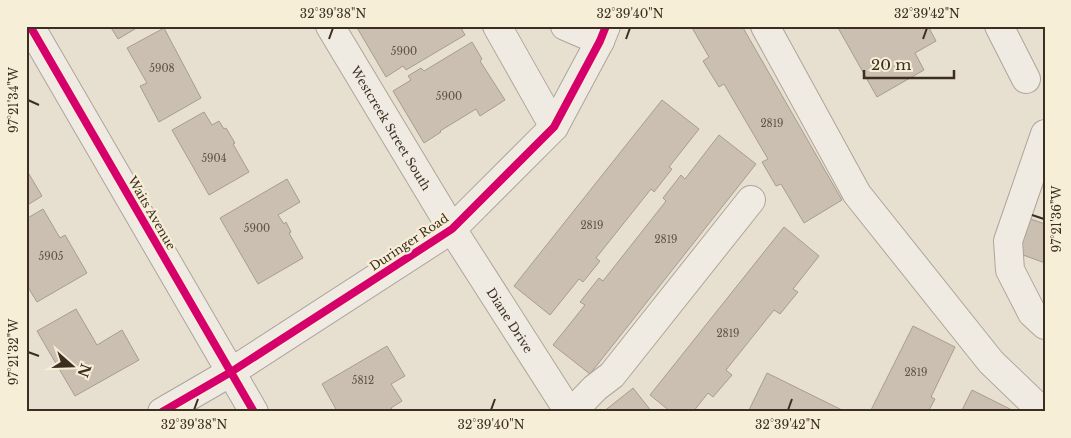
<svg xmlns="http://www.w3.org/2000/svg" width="1071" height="438" viewBox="0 0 1071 438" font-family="'Libre Baskerville',serif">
<rect width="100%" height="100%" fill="#e7e0d1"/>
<!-- building -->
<g fill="#cbbfb2" stroke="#a89c90">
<polygon points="110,26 140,26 118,39"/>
<polygon points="356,26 460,26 465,35 406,70 403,66 386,77"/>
<polygon points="691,26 742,26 842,200 804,223 781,184 776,186 762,162 768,159 724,84 719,87 703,61 709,57"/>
<polygon points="837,26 928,26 936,41 915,53 924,70 877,97"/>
<polygon points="164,28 201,98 159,122 140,86 147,83 127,48"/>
<polygon points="472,42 482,59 480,61 505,100 480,116 476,109 440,131 441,132 424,143 393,91 411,80 408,76 421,68 424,71"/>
<polygon points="662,100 699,129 669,167 672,169 654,192 651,189 596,258 600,261 583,282 579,279 550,315 514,286"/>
<polygon points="204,112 212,125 219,121 224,129 226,128 235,143 233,144 249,172 209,195 172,130"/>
<polygon points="719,135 756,164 590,374 553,345 585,305 580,302 599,278 603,281 666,201 663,198 681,175 685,179"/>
<polygon points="26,169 42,196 26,206"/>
<polygon points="287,179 300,202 278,215 284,224 286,222 291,232 289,233 303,258 258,284 220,218"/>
<polygon points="43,209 60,238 65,235 87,273 37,302 26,284 26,219"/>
<polygon points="1025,217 1045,224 1045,263 1012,251"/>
<polygon points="784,227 819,256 793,289 798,292 780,314 774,310 726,370 732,375 713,397 708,393 693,412 671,412 650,395"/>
<polygon points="76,309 97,345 122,330 139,360 75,396 37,331"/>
<polygon points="913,326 955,347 931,397 935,399 928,412 870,412"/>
<polygon points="387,346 405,376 391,384 402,401 391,408 394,412 336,412 337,411 322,384"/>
<polygon points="767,373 844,411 843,412 748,412"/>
<polygon points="633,388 652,412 603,412 632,389"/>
<polygon points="972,390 1014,411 1014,412 961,412"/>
</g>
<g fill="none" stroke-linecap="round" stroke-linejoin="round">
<!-- minor casing -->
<g stroke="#ada599" stroke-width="30">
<g id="minor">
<polyline points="30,26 254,412"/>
<path id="s1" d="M330,26l122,203 117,183"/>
<polyline points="497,26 554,127"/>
<polyline points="565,26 600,41"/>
<polyline points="765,26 857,194 991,362 1043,412"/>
<polyline points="999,26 1026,79"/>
<polyline points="1045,134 1008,241 1010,270 1032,313 1045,325"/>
<polyline points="162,412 231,372 452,229 554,127 600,41 606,26"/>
<polyline points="572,412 595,388 612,375 751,200"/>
</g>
</g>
<!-- minor -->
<use href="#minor" stroke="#efebe3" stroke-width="28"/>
<!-- cycleway casing -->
<g stroke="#f7eed8" stroke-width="11">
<g id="cycleway">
<polyline points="30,26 254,412"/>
<polyline points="162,412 231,372 452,229 554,127 600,41 606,26"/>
</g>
</g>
<!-- cycleway -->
<use href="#cycleway" stroke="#d6006c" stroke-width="8"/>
</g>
<!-- ticks -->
<path fill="none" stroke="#3d2e20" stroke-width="2" d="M329,39l4,-11M626,39l4,-11M923,39l4,-11M28,100l11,5M1032,215l12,4M28,352l11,4M194,410l4,-11M491,410l4,-11M788,410l4,-11"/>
<g text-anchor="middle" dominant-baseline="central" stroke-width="4.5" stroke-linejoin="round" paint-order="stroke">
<!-- number labels -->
<g font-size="10" fill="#605244">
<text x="404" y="51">5900</text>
<text x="162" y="68">5908</text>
<text x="449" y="96">5900</text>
<text x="772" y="123">2819</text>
<text x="214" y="158">5904</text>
<text x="592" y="225">2819</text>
<text x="257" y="228">5900</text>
<text x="666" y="239">2819</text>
<text x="51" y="256">5905</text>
<text x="728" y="333">2819</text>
<text x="916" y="372">2819</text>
<text x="363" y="380">5812</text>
</g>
<!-- street labels -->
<g font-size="12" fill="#3d2e20" stroke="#f7eed8">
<text stroke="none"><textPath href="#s1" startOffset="119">Westcreek Street South</textPath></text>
<text transform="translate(152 213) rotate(60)">Waits Avenue</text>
<text transform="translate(409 242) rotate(-34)">Duringer Road</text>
<text stroke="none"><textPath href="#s1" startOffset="345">Diane Drive</textPath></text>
</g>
</g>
<!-- border -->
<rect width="1071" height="438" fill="none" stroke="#f7eed8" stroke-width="55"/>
<!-- north arrow -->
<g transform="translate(72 366) rotate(110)" stroke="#f7eed8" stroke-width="4" paint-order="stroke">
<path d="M0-4L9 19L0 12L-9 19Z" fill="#3d2e20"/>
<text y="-8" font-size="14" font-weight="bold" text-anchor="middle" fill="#3d2e20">N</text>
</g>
<!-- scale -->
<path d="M864 70v8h90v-8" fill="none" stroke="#3d2e20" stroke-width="2.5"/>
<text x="871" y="70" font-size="15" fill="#3d2e20" stroke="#f7eed8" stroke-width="4" paint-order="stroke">20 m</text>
<rect x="28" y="28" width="1016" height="382" fill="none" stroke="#3d2e20" stroke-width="2"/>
<g font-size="12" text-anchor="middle" fill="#3d2e20">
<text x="333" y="18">32°39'38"N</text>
<text x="630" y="18">32°39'40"N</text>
<text x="927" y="18">32°39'42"N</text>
<text transform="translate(14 100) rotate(-90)" y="4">97°21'34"W</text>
<text transform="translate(1057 219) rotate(-90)" y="4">97°21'36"W</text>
<text transform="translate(14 352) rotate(-90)" y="4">97°21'32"W</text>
<text x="194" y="429">32°39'38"N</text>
<text x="491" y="429">32°39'40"N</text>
<text x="788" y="429">32°39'42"N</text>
</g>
</svg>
